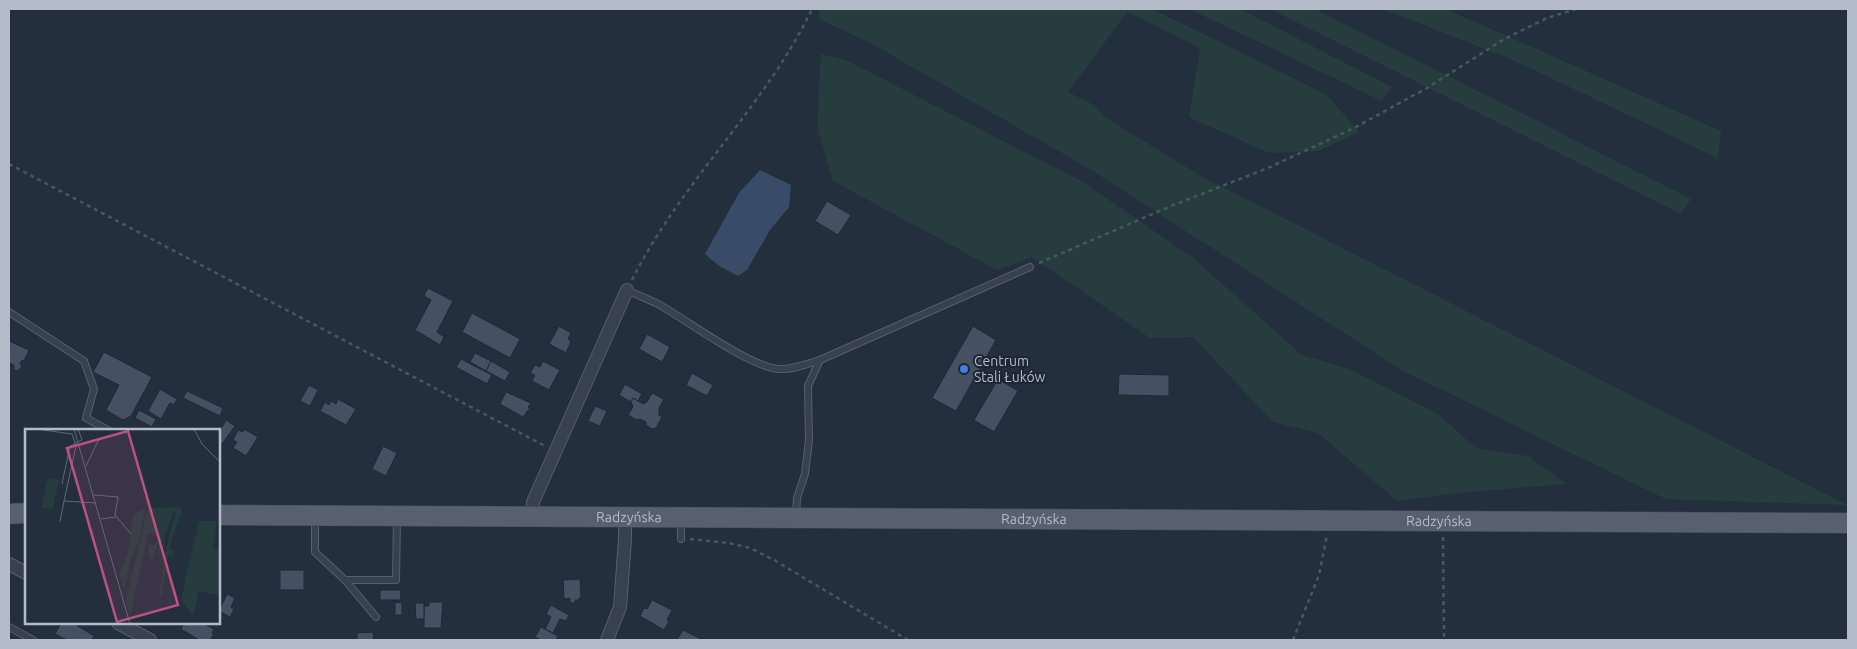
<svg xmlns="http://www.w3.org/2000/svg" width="1857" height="649" viewBox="0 0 1857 649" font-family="Ubuntu,sans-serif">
<rect width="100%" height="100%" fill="#242f3e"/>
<!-- green -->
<g fill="#263c3f">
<polygon points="819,9 1157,9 1156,11 1326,94 1359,132 1318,151 1269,153 1189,117 1200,48 1127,12 1068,92 1094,105 1106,118 1201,176 1847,505 1666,499 1403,371 1088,168 874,45 819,19"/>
<polygon points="1189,9 1240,9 1392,87 1382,101"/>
<polygon points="1270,9 1315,9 1691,199 1681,214"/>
<polygon points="1383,9 1446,9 1721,131 1718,158 1513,60"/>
<polygon points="821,54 846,60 1081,181 1192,257 1302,355 1349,369 1438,414 1476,448 1528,456 1566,484 1459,493 1397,501 1318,433 1273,422 1193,337 1150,338 1032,257 997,270 833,181 817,126"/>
</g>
<!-- water -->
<polygon fill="#394c67" points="760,170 791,185 789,207 770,230 747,270 738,276 719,266 705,254 739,193"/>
<!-- building -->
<g fill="#455162" stroke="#1f2835">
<polygon points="827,201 851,215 838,235 815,221"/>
<polygon points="428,288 453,301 437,332 444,337 440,345 415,330 431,300 424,296"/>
<polygon points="472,313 520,339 510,358 462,332"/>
<polygon points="559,326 571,333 568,339 571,341 570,344 566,353 549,344"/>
<polygon points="973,326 996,340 956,411 932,398"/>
<polygon points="647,334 670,347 662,362 639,349"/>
<polygon points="9,341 29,350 24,361 22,360 20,363 22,367 17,371 14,370 14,365 9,363"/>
<polygon points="104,352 152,377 131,416 123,420 106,410 119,385 93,372"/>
<polygon points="475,353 491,361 486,371 470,362"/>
<polygon points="461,359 492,375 487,384 456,367"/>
<polygon points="491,361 510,372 505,381 486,371"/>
<polygon points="543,361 560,370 549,390 532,381 535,375 530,373 535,365 540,367"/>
<polygon points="692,373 713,385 707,396 686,385"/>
<polygon points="1119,374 1169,375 1169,396 1118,395"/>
<polygon points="998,379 1018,391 994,432 974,420"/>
<polygon points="625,384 642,394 638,401 633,398 631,402 619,395"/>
<polygon points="309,385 318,390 310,406 300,401"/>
<polygon points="160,389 177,399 174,405 170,403 161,419 148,411"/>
<polygon points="187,391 223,408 220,416 183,398"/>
<polygon points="506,392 531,403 528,407 530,408 523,417 500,404"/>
<polygon points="652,393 664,399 659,408 659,415 662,417 656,428 652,429 646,425 646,422 640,419 637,420 628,415 633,407 631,402 633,398 643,404 647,402"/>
<polygon points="338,399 356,409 346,425 320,411 325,402 329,405 331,401 336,404"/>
<polygon points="595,406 607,411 600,426 588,421"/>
<polygon points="139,410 156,419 152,427 135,418"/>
<polygon points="226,420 235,426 222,444 219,442 219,432"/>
<polygon points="244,429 258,437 246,456 233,448 237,442 233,440 238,430 243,432"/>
<polygon points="383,446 397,453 386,476 372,469"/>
<rect x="280" y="570" width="24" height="20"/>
<polygon points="580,579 581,598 579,598 579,600 575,600 575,603 570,603 570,598 564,599 563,580"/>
<polygon points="380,590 400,590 401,600 380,600"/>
<polygon points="227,594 235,598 231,607 234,609 230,617 219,611"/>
<polygon points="652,600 672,610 667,620 669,621 664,630 640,616 644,608 647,609"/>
<polygon points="395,602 402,603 402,615 395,615"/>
<polygon points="424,602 425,606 429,606 429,602 443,602 441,628 424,628"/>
<polygon points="415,603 424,603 424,619 416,619"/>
<polygon points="551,605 569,615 566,621 560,619 553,633 545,629 551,617 546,614"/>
<polygon points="61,623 75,623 77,624 76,625 94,636 92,640 67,640 55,634"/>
<polygon points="184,623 202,623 214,629 212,633 214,634 210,640 199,640 181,629"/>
<polygon points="541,627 558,636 556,640 541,640 535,637"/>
<polygon points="683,630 701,639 701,640 677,640"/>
<polygon points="373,632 374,640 357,640 357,633"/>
</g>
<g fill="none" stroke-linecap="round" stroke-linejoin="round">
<!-- lane casing -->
<g stroke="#565f6c" stroke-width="8">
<g id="lane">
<path d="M627,290c10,5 21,9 31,14 29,16 91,63 121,65 14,1 27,-5 41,-9l210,-93"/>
<polyline points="9,312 84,361 94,389 86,418 108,430"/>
<polyline points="796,514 797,498 805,474 809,440 808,386 820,360"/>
<polyline points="315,519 315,552 345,580 376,617"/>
<polyline points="681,539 681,521"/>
<polyline points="345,580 396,580 397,517"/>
<polyline points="9,627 33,640"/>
</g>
</g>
<!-- street casing -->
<g stroke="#565f6c" stroke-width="14">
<g id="street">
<polyline points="532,517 533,502 627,290"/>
<polyline points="9,564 26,573"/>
<polyline points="118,623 150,640"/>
<polyline points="607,640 620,607 625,539 625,517"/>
</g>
</g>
<!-- primary casing -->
<g stroke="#414a57" stroke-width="21">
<g id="primary">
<polyline points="9,514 26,513"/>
<path id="s1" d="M219,515l1629,8"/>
</g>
</g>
<!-- path -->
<g stroke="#44595c" stroke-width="2.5" stroke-dasharray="4 4" stroke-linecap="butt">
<polyline points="9,164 545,446"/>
<polyline points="1039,263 1171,206 1268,168 1354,128 1427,88 1506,38 1547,18 1576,9"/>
<path d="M632,280c48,-97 133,-173 180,-271"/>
<polyline points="1443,537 1444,640"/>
<polyline points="690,539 729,543 750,548 774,560 908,640"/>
<polyline points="1293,640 1319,575 1327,535"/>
</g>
<!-- lane -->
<use href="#lane" stroke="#38414e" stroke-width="6"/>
<!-- street -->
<use href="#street" stroke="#38414e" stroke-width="12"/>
<!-- primary -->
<use href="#primary" stroke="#56606e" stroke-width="20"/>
</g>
<!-- markers -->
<circle fill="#3f7fe0" stroke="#1d2633" stroke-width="2" cx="964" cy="369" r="5"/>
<g text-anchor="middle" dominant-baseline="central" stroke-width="4" stroke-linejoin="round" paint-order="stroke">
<!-- poi labels -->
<g font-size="14" fill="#b4bcc9" stroke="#1d2633" text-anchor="start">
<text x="974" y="361">Centrum<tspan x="974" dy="16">Stali Łuków</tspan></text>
</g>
<!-- street labels -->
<g font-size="14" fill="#b4bcc9" stroke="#1d2633">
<text stroke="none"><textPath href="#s1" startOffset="410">Radzyńska</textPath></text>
<text stroke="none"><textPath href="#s1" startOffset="815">Radzyńska</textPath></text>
<text stroke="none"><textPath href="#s1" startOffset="1220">Radzyńska</textPath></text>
</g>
</g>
<!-- overview -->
<g transform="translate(25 429)">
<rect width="195" height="195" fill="#242f3e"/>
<path d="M22,49l12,2 -6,29 -11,-2zM153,78l4,2 -13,39 5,4 -1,7 -3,-4 -3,5 -5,35 -3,1 6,-43 11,-41 -3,1 -7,20 -11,61 9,-59 -7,28 2,-23 -7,22 -4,-8 1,-9 7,-1 1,-7 -9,-4 -18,84 -4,-17 22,-92zM120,80l-5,28 -10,25 -5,28 -6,-15 9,-23 5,-38zM174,92h18l-4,27 7,2v45l-21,-4 -6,25 -12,-16z" fill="#263c3f"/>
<path fill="none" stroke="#5e6776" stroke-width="1" d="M12,0l35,5 4,12 -12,55 32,2M49,0l56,195M169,0l8,15 18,18M61,37l13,-27M37,55l8,-38 12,-6 -4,-11M69,66l24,2 -3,18 16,19M76,90l15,-2M35,93l4,-21"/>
<path fill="#bd5182" fill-opacity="0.15" stroke="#bd5182" stroke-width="2.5" d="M103,2l50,174 -61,17 -50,-174z"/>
<rect width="195" height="195" fill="none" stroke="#b4bcc9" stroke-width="2.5"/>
</g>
<!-- border -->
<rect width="1857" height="649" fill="none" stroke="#b4bcc9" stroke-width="20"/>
</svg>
